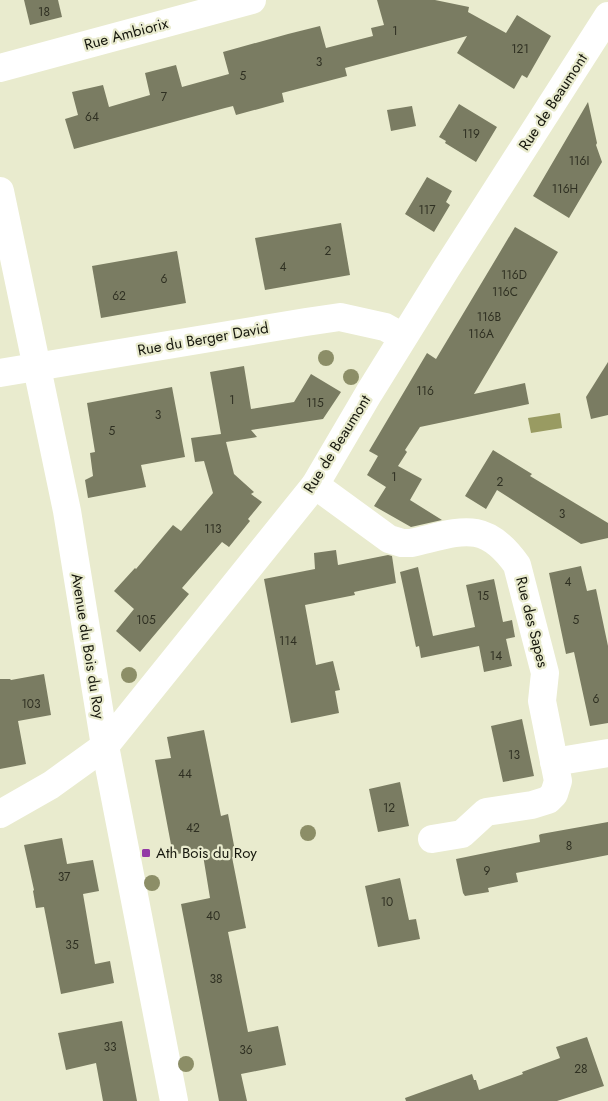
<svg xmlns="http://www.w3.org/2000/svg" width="608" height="1101" viewBox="0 0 608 1101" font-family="Jost,sans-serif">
<rect width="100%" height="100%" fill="#e9ebce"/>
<!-- water -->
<polygon fill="#999b62" points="560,413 562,428 531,433 528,418"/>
<!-- building -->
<g fill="#7a7c62">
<polygon points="24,0 58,0 62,17 30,25"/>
<polygon points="377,0 435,0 469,7 468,12 506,33 517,15 551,36 527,78 522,75 514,89 457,53 467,36 345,68 347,76 282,93 284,102 236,115 233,106 225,108 74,149 65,119 78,115 72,92 103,85 109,107 150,95 145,73 176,65 182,87 229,74 223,52 288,34 320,26 326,48 373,36 371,28 384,25"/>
<polygon points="588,102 597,143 596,145 602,162 569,218 533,196"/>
<polygon points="459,104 497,127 476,162 445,143 446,141 439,137"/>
<polygon points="412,106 416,126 391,131 387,110"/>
<polygon points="427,177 452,191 446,202 450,205 434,232 405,214"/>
<polygon points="341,223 350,275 265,290 255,238"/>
<polygon points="515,227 558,252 474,394 525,383 529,404 420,427 405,450 407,452 398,466 422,479 410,500 442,520 411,527 374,506 386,487 367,475 378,456 369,451 427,353 436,359"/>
<polygon points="177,251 186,303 101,318 92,266"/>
<polygon points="608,362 608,415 591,419 586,397"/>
<polygon points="244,366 251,409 294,402 311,374 341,392 323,419 251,430 257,437 226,442 234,474 254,492 251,494 262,502 248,519 250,521 229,547 222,542 182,588 189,594 140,652 116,631 134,609 114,591 135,568 136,569 173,525 181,531 213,493 204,461 195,462 191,438 221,434 210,372"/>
<polygon points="172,387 185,457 141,465 146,487 88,498 85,480 93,476 90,453 95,452 87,403"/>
<polygon points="493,450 532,474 530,476 608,523 608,538 581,544 497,490 486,509 465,496"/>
<polygon points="336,550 338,565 388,555 392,556 396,583 354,592 355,595 305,605 316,665 333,661 340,690 335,691 339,713 291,723 264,579 315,569 314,553"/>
<polygon points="581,566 587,591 596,589 608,646 608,723 590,726 574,652 566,654 549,573"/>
<polygon points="418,567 433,636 475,627 466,585 494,579 503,622 512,620 515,637 506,639 512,666 484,672 479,646 421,658 419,646 416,647 400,572"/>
<polygon points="44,674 51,715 18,721 26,764 0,769 0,679 10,679 11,680"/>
<polygon points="522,719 534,776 503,782 491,726"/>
<polygon points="204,730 221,816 228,814 236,856 232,857 246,928 228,932 248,1032 278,1026 286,1065 241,1074 247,1101 219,1101 181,904 210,898 202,849 173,855 155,760 171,758 167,737"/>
<polygon points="400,782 409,826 378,832 369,789"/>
<polygon points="608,822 608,855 516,873 518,882 488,888 489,892 465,896 463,893 456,859 540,842 539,835 541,834"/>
<polygon points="62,838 67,864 93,860 99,891 83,894 95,964 110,961 114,983 61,994 44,907 36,908 33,891 34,890 24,845"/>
<polygon points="400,878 409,920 416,919 420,939 378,947 365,886"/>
<polygon points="122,1021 137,1101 103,1101 96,1063 66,1070 58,1033"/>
<polygon points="587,1037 604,1086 557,1101 406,1101 405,1098 472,1074 474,1080 476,1080 479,1090 523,1074 522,1072 560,1058 556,1047"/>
</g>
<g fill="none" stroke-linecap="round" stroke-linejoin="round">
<!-- street -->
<g stroke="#fff" stroke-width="28">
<polyline points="0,68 252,0"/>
<polyline points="0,191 67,511 105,746 174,1101"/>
<polyline points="0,373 306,322 340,317 385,327 403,337"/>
<path d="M315,485l74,54 13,4h9c49,-11 73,-25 106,22l28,108 -3,28 16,80 -4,13 -6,6 -16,5 -46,7 -24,22 -30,5"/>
<polyline points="554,762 608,753"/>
<polyline points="0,814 51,785 105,746 315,485 369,393 446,269 608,16"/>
</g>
</g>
<!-- trees -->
<g fill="#8c8e67">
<circle cx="326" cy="358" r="8"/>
<circle cx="351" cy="377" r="8"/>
<circle cx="129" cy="675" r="8"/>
<circle cx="308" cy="833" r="8"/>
<circle cx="152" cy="883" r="8"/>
<circle cx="186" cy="1064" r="8"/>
</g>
<!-- markers -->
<rect fill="#933aa5" stroke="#e9ebce" stroke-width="2" x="141" y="848" width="10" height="10" rx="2.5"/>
<g text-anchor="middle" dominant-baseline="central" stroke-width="4.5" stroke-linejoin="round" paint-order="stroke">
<!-- number labels -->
<g font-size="12" fill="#2f3022">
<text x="44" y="12">18</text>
<text x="395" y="31">1</text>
<text x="520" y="49">121</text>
<text x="319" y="62">3</text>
<text x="243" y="76">5</text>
<text x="164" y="97">7</text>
<text x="92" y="117">64</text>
<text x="471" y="134">119</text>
<text x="579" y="161">116I</text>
<text x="565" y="189">116H</text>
<text x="427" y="210">117</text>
<text x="328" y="251">2</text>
<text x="283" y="267">4</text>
<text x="514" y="275">116D</text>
<text x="164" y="279">6</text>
<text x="505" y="292">116C</text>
<text x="119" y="296">62</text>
<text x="489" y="317">116B</text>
<text x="481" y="334">116A</text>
<text x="425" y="391">116</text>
<text x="232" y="400">1</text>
<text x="315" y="403">115</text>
<text x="158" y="415">3</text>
<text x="112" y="431">5</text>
<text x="394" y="477">1</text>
<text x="500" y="482">2</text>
<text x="562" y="514">3</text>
<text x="213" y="529">113</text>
<text x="568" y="582">4</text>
<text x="483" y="596">15</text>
<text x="146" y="620">105</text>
<text x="576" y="620">5</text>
<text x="288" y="641">114</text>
<text x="496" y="656">14</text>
<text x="596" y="699">6</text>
<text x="31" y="704">103</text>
<text x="514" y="755">13</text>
<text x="185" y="774">44</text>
<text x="389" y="808">12</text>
<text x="193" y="828">42</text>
<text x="569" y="846">8</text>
<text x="487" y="871">9</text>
<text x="64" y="877">37</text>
<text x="387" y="902">10</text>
<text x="213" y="916">40</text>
<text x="72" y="945">35</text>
<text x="216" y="979">38</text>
<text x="110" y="1047">33</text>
<text x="246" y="1050">36</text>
<text x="581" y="1069">28</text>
</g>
<!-- street labels -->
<g font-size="15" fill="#16170d" stroke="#e9ebce">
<text transform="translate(126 34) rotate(-15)">Rue Ambiorix</text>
<text transform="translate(553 102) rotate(-57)">Rue de Beaumont</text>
<text transform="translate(203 339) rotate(-10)">Rue du Berger David</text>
<text transform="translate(337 444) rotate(-58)">Rue de Beaumont</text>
<text transform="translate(532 622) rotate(76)">Rue des Sapes</text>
<text transform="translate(88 646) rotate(81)">Avenue du Bois du Roy</text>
</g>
<!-- poi labels -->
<g font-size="15" fill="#16170d" stroke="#e9ebce" text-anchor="start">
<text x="156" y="853">Ath Bois du Roy</text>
</g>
</g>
</svg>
